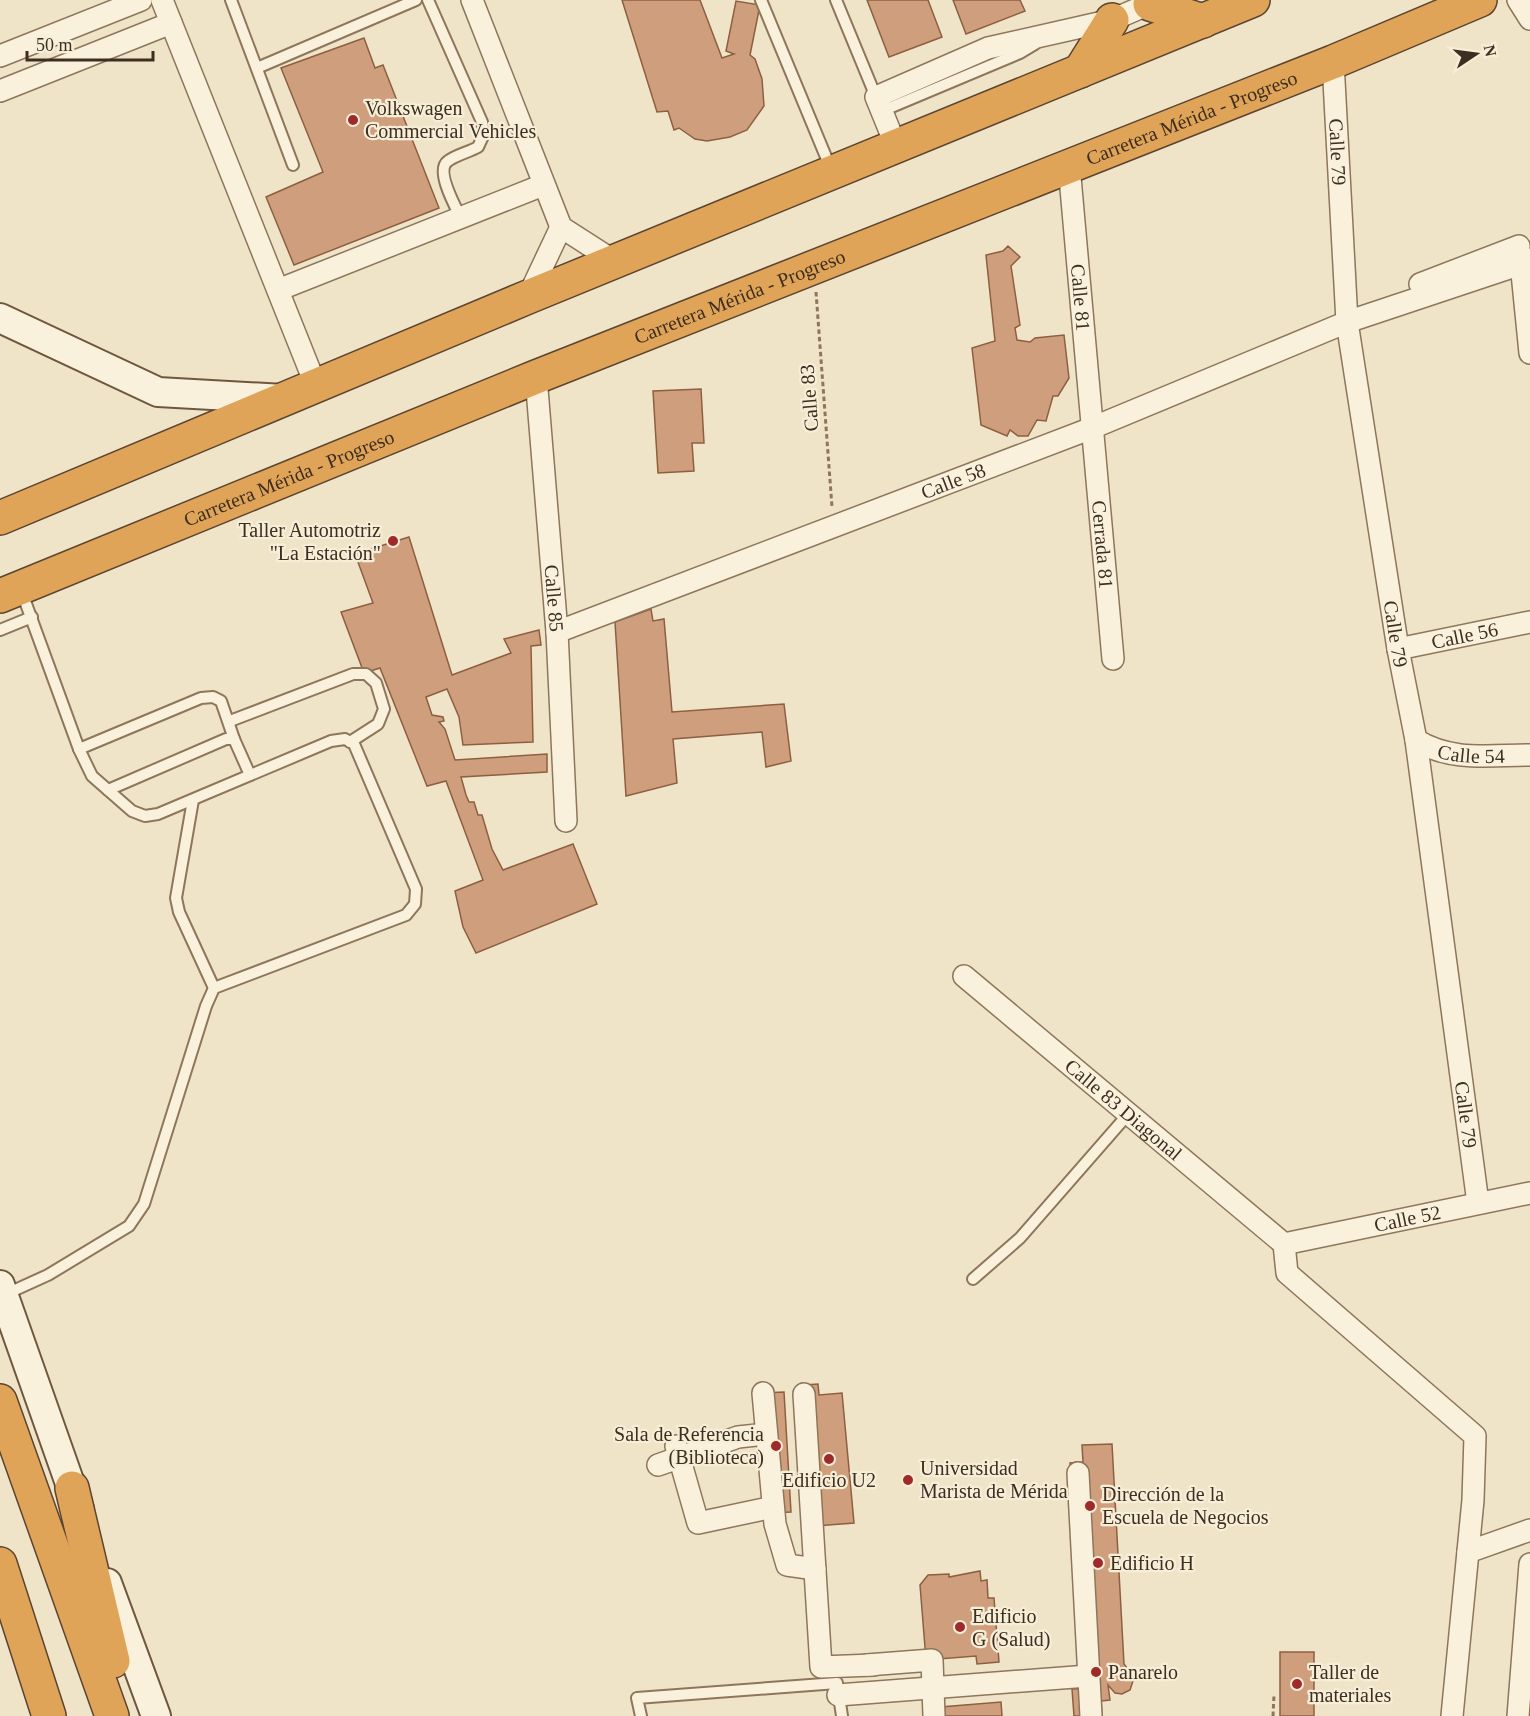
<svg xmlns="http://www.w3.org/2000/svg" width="1530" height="1716" viewBox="0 0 1530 1716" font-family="'Times New Roman',serif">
<rect width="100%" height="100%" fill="#f0e4c8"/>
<!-- building -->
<g fill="#cf9f7d" stroke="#8d5f41" stroke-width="1.5">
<polygon points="622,0 700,0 722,58 734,54 726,51 736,1 760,5 750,55 755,59 762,79 764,106 747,130 730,137 707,141 695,139 679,128 674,130 668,111 657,112"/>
<polygon points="867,0 928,0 942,37 889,57"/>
<polygon points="953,0 1020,0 1025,11 966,34"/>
<polygon points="364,38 375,68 383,65 439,208 294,265 266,197 323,172 281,68"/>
<polygon points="1008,246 1020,257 1011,266 1020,325 1015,328 1017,340 1030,342 1035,338 1064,335 1069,378 1058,396 1053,396 1046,421 1037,420 1028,436 1018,436 1010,430 1007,436 981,425 972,348 995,341 986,255 1003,251"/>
<polygon points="701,389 704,443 692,443 694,471 658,473 653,391"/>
<polygon points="409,537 452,675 511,653 504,639 539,630 541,645 531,646 533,742 463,745 459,717 447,689 426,697 432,715 443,717 444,721 439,722 445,729 455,760 547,754 547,772 461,777 466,795 469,802 474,802 478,815 482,815 492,849 503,870 573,844 597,904 476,953 463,927 455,891 483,880 446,781 427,786 380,668 364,673 341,612 373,603 355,554"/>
<polygon points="651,609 653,621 664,619 672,712 784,704 791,761 766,767 762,732 673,739 677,783 626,796 615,622"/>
<polygon points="818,1384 819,1395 842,1393 854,1523 816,1526 804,1385"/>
<polygon points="784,1392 791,1512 770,1513 763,1393"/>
<polygon points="1112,1444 1124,1664 1133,1676 1133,1681 1130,1690 1122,1694 1115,1693 1108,1685 1110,1700 1101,1701 1102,1716 1074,1716 1072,1689 1088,1688 1070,1463 1083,1462 1082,1445"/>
<polygon points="980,1571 981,1581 987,1580 988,1598 994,1598 999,1662 977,1664 976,1656 926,1660 920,1585 928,1575 949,1574 949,1577"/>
<rect x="1280" y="1652" width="34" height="64"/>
<polygon points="1001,1702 1002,1716 927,1716 940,1707"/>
</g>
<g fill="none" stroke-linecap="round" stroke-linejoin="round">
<!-- lane casing -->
<g stroke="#8d765c" stroke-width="14">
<g id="lane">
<polyline points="231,0 293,165"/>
<path d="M428,0l54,122 2,12 -6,13c-9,5 -22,8 -30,14 -13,9 7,45 13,57"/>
<polyline points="761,0 831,169"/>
<polyline points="836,0 876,97"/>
<polyline points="257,68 416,0"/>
<polyline points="882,111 1020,53 1035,44"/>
<polyline points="0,630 32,617"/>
<polyline points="230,721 353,674 366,674 376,683 384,709 378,724 350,742"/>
<polyline points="79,749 201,698 213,697 221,701 234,739"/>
<polyline points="108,790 226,739 234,739 250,775"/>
<polyline points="193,800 176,898 179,912 214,988"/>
<polyline points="973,1279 1020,1238 1130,1112"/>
<polyline points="4,1295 48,1275 129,1226 144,1204 206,1006 214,988 406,915 415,904 416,889 354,744 345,739 331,741 158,814 145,816 132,811 92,776 79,749 21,590"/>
<polyline points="641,1716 637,1698 837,1683 842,1716"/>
</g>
</g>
<!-- street casing -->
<g stroke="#8d765c" stroke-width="24">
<g id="street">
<polyline points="162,0 316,386"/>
<polyline points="472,0 561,227 614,261"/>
<polyline points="1518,0 1530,19"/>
<polyline points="0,56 141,0"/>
<path id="s1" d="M1333,62l14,260 51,327 18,91 62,463"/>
<polyline points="0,91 171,23"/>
<polyline points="896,146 876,97 988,48 1112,20 1158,0"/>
<path id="s2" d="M1069,166l44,493"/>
<polyline points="1520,253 1530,353"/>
<polyline points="1420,284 1519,246"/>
<polyline points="278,290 543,185"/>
<polyline points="528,297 561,227"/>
<path id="s3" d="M536,377l21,255 9,189"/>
<path id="s4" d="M557,632l535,-204 255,-106 174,-58"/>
<path id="s5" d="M1398,649l132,-27"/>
<path id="s6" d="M1416,740c35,22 74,15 114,15"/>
<path id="s7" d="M964,976l320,268"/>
<polyline points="1284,1244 1287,1273 1475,1436 1473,1500 1452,1716"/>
<path id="s8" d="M1284,1244l246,-51"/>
<polyline points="763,1393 775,1524 787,1565 815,1569"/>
<polyline points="804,1394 821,1667 873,1665"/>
<polyline points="676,1446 698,1523 773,1507"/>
<polyline points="658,1465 738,1437 766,1434"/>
<polyline points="1078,1473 1091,1716"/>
<polyline points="1468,1552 1530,1530"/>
<polyline points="867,1665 932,1660 934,1716"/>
<polyline points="838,1695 1088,1676"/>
<polyline points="1518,1716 1530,1564"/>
</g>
</g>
<!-- secondary casing -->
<g stroke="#6f573f" stroke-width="32">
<g id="secondary">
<polyline points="0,318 158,392 284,399"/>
<polyline points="0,1285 79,1509"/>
<polyline points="107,1583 156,1716"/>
</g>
</g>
<!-- highway casing -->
<g stroke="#5b4430" stroke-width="36">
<g id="highway">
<polyline points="1150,4 1203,21"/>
<polyline points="1080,71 1112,20"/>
<polyline points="0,518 528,297 1253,0"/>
<path id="s9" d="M0,596l536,-219 797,-315 147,-62"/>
<polyline points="0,1401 112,1716"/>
<polyline points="72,1488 113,1661"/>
<polyline points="0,1564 49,1716"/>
</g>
</g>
<!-- path -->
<g stroke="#8d765c" stroke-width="3" stroke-dasharray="4.5 3" stroke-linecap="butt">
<polyline points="816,292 832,507"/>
<polyline points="1273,1716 1274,1695"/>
</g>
<!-- lane -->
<use href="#lane" stroke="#faf1dc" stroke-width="10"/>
<!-- street -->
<use href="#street" stroke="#faf1dc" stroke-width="21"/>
<!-- secondary -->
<use href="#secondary" stroke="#faf1dc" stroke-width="28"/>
<!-- highway -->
<use href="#highway" stroke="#e0a458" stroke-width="33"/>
</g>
<!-- markers -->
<g fill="#9e2a2b" stroke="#f7eed8" stroke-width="2">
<circle cx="353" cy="120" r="6"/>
<circle cx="393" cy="541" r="6"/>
<circle cx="776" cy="1446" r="6"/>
<circle cx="829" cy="1459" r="6"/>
<circle cx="908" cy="1480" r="6"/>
<circle cx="1090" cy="1506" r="6"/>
<circle cx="1098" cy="1563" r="6"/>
<circle cx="960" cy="1627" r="6"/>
<circle cx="1096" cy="1672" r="6"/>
<circle cx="1297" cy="1684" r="6"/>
</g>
<g text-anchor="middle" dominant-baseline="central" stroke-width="4.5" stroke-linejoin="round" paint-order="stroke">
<!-- poi labels -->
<g font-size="20" fill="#3d2e20" stroke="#f7eed8" text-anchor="start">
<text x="365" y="108">Volkswagen<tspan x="365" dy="23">Commercial Vehicles</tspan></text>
<text x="381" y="530" text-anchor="end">Taller Automotriz<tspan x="381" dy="23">"La Estación"</tspan></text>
<text x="764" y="1434" text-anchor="end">Sala de Referencia<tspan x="764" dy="23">(Biblioteca)</tspan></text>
<text x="920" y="1468">Universidad<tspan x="920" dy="23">Marista de Mérida</tspan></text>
<text x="829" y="1480" text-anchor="middle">Edificio U2</text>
<text x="1102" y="1494">Dirección de la<tspan x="1102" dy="23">Escuela de Negocios</tspan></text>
<text x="1110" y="1563">Edificio H</text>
<text x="972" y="1616">Edificio<tspan x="972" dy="23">G (Salud)</tspan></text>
<text x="1108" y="1672">Panarelo</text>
<text x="1309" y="1672">Taller de<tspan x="1309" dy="23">materiales</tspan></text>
</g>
<!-- street labels -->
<g font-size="20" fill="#3d2e20" stroke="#f7eed8">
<text stroke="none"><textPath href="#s9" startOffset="1284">Carretera Mérida - Progreso</textPath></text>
<text stroke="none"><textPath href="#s1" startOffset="90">Calle 79</textPath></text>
<text stroke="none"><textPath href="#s9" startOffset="798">Carretera Mérida - Progreso</textPath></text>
<text stroke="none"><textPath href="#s2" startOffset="132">Calle 81</textPath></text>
<text transform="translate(809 398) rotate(-94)">Calle 83</text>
<text stroke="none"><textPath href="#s9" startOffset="312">Carretera Mérida - Progreso</textPath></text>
<text stroke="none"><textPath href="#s4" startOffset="424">Calle 58</textPath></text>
<text stroke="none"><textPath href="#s2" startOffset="380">Cerrada 81</textPath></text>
<text stroke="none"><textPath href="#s3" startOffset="222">Calle 85</textPath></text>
<text stroke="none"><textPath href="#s1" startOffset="576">Calle 79</textPath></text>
<text stroke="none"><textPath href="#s5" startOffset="68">Calle 56</textPath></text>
<text stroke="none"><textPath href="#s6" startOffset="58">Calle 54</textPath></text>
<text stroke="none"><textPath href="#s7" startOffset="208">Calle 83 Diagonal</textPath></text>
<text stroke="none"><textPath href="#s1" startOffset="1062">Calle 79</textPath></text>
<text stroke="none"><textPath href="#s8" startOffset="126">Calle 52</textPath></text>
</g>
</g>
<!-- north arrow -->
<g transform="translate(1476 54) rotate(77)" stroke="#f7eed8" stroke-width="4.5" paint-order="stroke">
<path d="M0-4.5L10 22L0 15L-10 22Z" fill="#3d2e20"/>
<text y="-9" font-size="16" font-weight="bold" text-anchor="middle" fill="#3d2e20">N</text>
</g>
<!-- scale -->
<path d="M27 51v9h126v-9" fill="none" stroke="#3d2e20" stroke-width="3"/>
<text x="36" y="51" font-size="18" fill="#3d2e20" stroke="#f7eed8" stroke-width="4.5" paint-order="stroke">50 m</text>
</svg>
